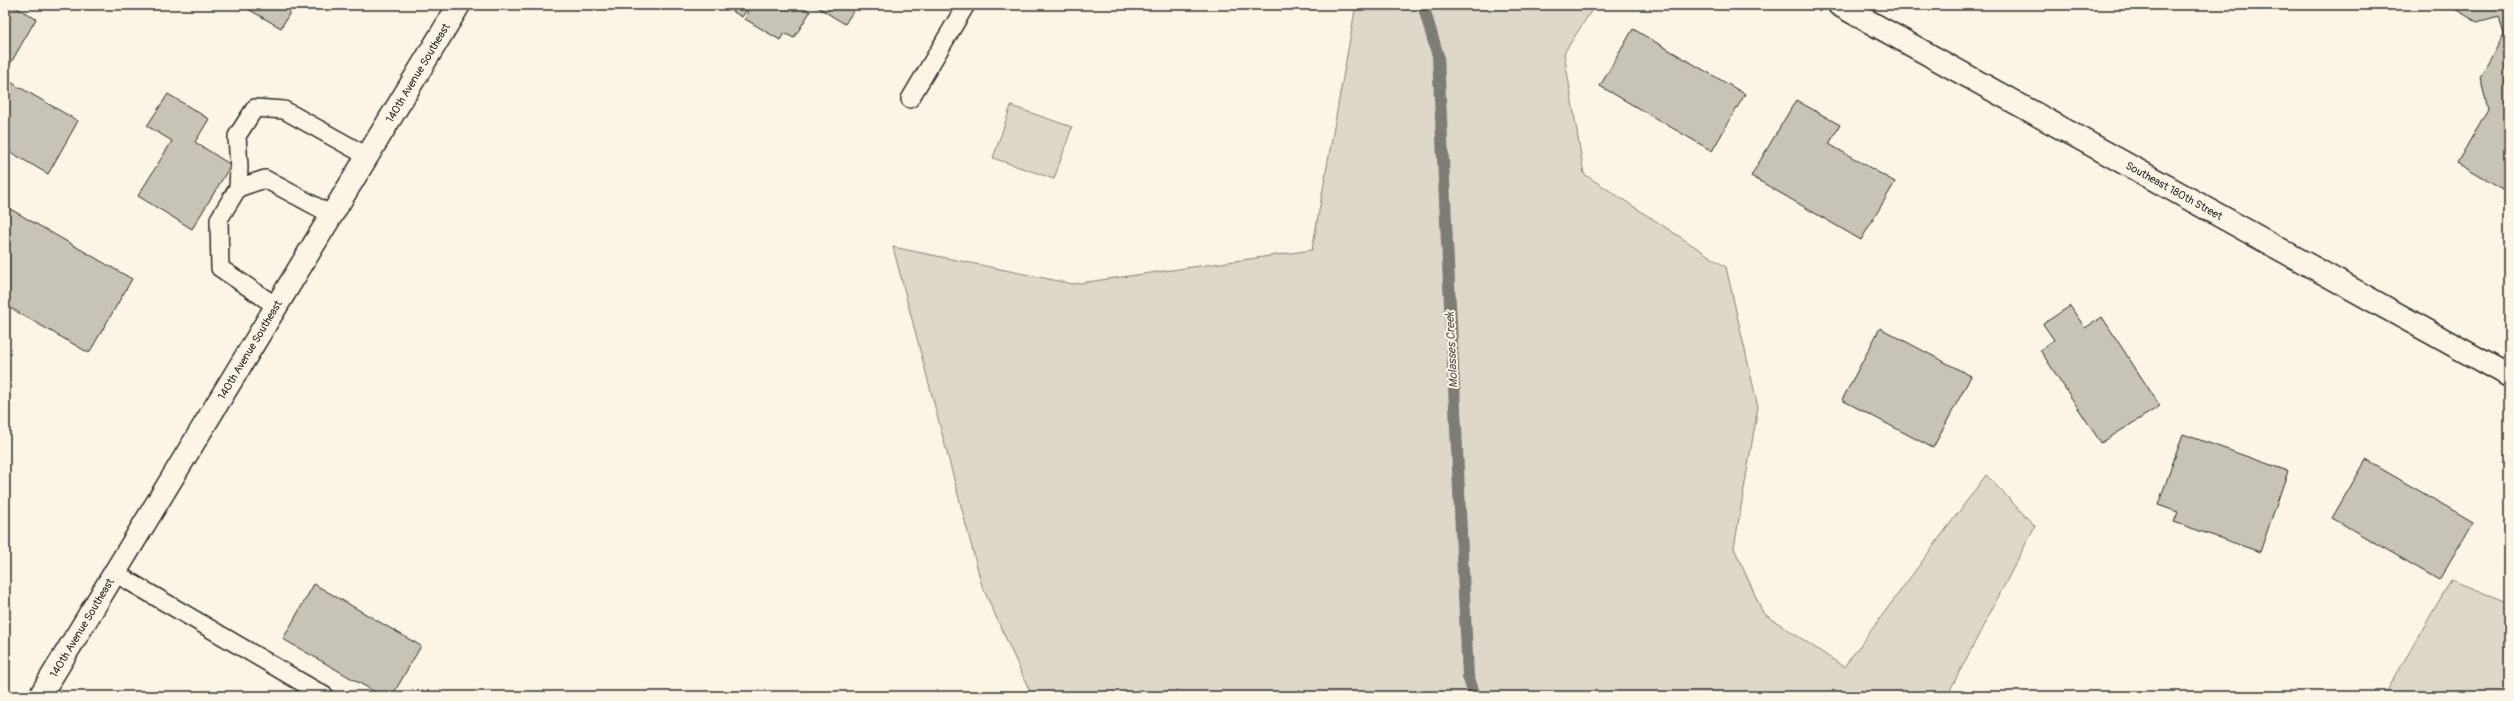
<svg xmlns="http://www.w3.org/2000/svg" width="2514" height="701" viewBox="0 0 2514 701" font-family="Pangolin,sans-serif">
<rect width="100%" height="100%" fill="#fcf5e5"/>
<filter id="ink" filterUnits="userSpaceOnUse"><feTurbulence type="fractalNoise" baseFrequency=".025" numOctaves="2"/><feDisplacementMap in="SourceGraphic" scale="8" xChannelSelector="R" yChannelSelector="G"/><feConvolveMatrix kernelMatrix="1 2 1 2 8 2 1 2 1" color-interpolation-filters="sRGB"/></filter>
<g filter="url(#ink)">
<!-- green -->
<g fill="#ded8ca" stroke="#84827a">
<polygon points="1356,5 1595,5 1564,53 1584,174 1726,267 1758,407 1734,548 1763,613 1844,667 1986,475 2035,526 1947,696 1032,696 982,586 893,247 1073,284 1312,250"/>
<polygon points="1011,106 1072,127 1054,179 993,158"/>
<polygon points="2451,580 2509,603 2509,696 2384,696"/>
</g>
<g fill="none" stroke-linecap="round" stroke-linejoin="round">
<!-- stream -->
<polyline stroke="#7d7b74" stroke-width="12" points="1423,5 1438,56 1468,676 1475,696"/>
</g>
<!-- building -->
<g fill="#c8c3b7" stroke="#2b2b2b">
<polygon points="5,5 12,5 36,19 5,73"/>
<polygon points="241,5 294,5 281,28"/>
<polygon points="722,5 809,5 806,9 810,12 794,38 784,33 780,40 745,19 748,12 746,11 742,17"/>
<polygon points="814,5 857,5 845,24"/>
<polygon points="2448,5 2509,5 2509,179 2503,190 2457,163 2488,109 2480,77 2504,35 2499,16 2477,22"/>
<polygon points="1633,29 1745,94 1712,151 1600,86"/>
<polygon points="7,80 78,121 48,174 5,149 5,83"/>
<polygon points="168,94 209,119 195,142 231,165 192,229 138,196 172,141 147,126"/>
<polygon points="1796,100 1840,125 1829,144 1895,182 1861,240 1751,176"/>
<polygon points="5,206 132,279 89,353 5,305"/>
<polygon points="2070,306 2085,328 2102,317 2160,406 2101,443 2040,350 2054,340 2043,324"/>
<polygon points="1880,328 1971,376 1933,448 1842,400"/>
<polygon points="2183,434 2288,471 2260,552 2174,522 2178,512 2158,505"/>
<polygon points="2366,460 2473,522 2439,580 2332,518"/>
<polygon points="314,584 421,646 392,696 382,696 283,639"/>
</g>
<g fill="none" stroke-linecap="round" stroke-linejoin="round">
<!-- service casing -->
<g stroke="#2b2b2b" stroke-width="20">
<g id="service">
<polyline points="910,99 966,5"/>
<polyline points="238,188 265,179 332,215"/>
<polyline points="276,306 220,268 219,219 238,188 239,167 237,136 255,108 284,110 367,156"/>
<polyline points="115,573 325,696"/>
</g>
</g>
<!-- minor casing -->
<g stroke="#2b2b2b" stroke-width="25">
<polyline id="minor" points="1839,5 2509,376"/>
</g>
<!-- secondary casing -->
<g stroke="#2b2b2b" stroke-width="25">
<polyline id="secondary" points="40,696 459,5"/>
</g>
<!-- service -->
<use href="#service" stroke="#fcf5e5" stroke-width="17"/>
<!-- minor -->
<use href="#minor" stroke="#fcf5e5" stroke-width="22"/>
<!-- secondary -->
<use href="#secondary" stroke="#fcf5e5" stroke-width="22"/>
</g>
</g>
<g text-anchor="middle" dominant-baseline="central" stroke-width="4" stroke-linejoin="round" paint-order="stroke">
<!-- street labels -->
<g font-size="11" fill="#2b2b2b" stroke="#fcf5e5">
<text transform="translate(418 73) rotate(-59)">140th Avenue Southeast</text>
<text transform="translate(2174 191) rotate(29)">Southeast 180th Street</text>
<text transform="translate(250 350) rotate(-59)">140th Avenue Southeast</text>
<text transform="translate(82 628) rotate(-59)">140th Avenue Southeast</text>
</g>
<!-- water labels -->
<g font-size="12" font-style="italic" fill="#545350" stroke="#fcf5e5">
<text transform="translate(1452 350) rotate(-93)">Molasses Creek</text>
</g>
</g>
<!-- margin -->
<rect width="2514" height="701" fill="none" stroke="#fcf5e5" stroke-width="20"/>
<rect x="10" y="10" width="2494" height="681" fill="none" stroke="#2b2b2b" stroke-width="1.5" filter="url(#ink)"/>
</svg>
